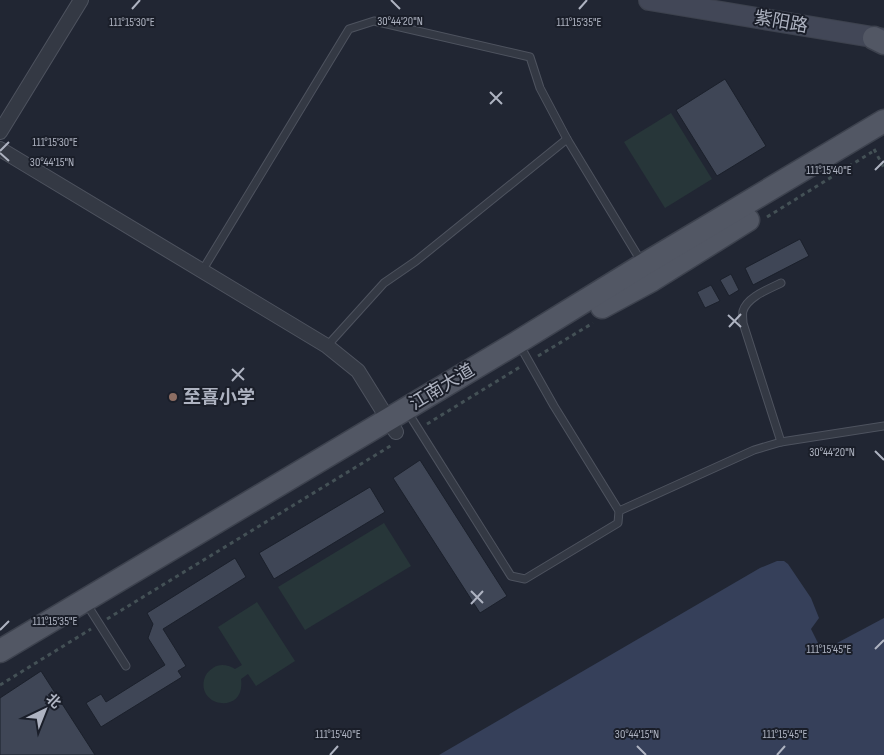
<svg xmlns="http://www.w3.org/2000/svg" width="884" height="755" viewBox="0 0 884 755" font-family="'Sofia Sans Condensed','Noto Sans SC',sans-serif">
<rect width="100%" height="100%" fill="#212633"/>
<!-- green -->
<g fill="#273639">
<polygon points="671,113 712,179 665,208 624,142"/>
<polygon points="384,523 411,566 305,630 278,587"/>
<path d="M257,602l38,59 -39,25 -8,-12 -7,5c5,35 -43,29 -37,1 1,-5 4,-9 9,-12 7,-5 15,-3 22,1l7,-4 -24,-38z"/>
</g>
<!-- water -->
<polygon fill="#36405a" points="777,561 784,561 788,564 811,598 819,618 811,629 822,651 884,618 884,755 439,755 760,568"/>
<!-- building -->
<g fill="#3f4656" stroke="#1b202b">
<polygon points="725,79 766,146 717,176 676,110"/>
<polygon points="800,239 809,256 753,285 745,268"/>
<polygon points="731,274 739,290 729,296 720,280"/>
<polygon points="711,285 720,301 705,308 697,292"/>
<polygon points="420,460 507,596 480,613 393,478"/>
<polygon points="370,487 385,512 274,579 259,553"/>
<polygon points="235,558 246,577 163,629 186,666 178,671 182,677 101,727 86,703 101,694 106,702 165,665 148,638 153,624 147,613"/>
<polygon points="41,671 95,755 0,755 0,698"/>
</g>
<g fill="none" stroke-linecap="round" stroke-linejoin="round">
<!-- lane casing -->
<g stroke="#4e535f" stroke-width="9">
<g id="lane">
<polyline points="202,271 349,29 374,21 530,57 540,88 567,139 641,261"/>
<polyline points="327,346 384,283 416,261 567,139"/>
<polyline points="407,411 511,576 525,579 618,523 619,511 554,406 519,344"/>
<path d="M781,442l-38,-119c0,-3 -1,-8 0,-12 4,-14 26,-22 38,-28"/>
<polyline points="619,511 754,450 781,442 884,426"/>
<polyline points="86,603 126,666"/>
</g>
</g>
<!-- street casing -->
<g stroke="#4e535f" stroke-width="16">
<g id="street">
<polyline points="0,132 81,0"/>
<polyline points="0,149 327,346 358,371 396,432"/>
</g>
</g>
<!-- secondary casing -->
<g stroke="#3d424e" stroke-width="22">
<polyline id="secondary" points="649,0 884,39"/>
</g>
<!-- primary casing -->
<g stroke="#3d424e" stroke-width="25">
<g id="primary">
<polyline points="874,38 884,43"/>
<polyline points="602,307 652,280 748,220"/>
<polyline points="0,651 518,342 643,265 884,121"/>
</g>
</g>
<!-- path -->
<g stroke="#445156" stroke-width="3" stroke-dasharray="4 4" stroke-linecap="butt">
<polyline points="874,149 884,168"/>
<polyline points="767,217 872,152"/>
<polyline points="538,356 593,323"/>
<polyline points="427,424 520,367"/>
<polyline points="107,619 392,445"/>
<polyline points="0,685 91,629"/>
</g>
<!-- lane -->
<use href="#lane" stroke="#343944" stroke-width="7"/>
<!-- street -->
<use href="#street" stroke="#343944" stroke-width="14"/>
<!-- secondary -->
<use href="#secondary" stroke="#424757" stroke-width="20"/>
<!-- primary -->
<use href="#primary" stroke="#525764" stroke-width="22"/>
</g>
<!-- ticks -->
<path fill="none" stroke="#aeb3c1" stroke-width="2" d="M391,0l9,9M132,9l8,-9M579,9l8,-9M490,92l12,12M490,104l12,-12M0,151l9,-9M0,153l9,8M875,170l9,-9M728,315l13,12M729,327l12,-13M232,369l12,11M232,381l12,-13M875,451l9,9M471,591l12,12M471,604l12,-13M0,630l9,-9M875,649l9,-9M637,746l9,9M330,755l8,-9M777,755l8,-9"/>
<!-- markers -->
<circle fill="#8d6e63" stroke="#1a1e29" stroke-width="2" cx="173" cy="397" r="5"/>
<g text-anchor="middle" dominant-baseline="central" stroke-width="4" stroke-linejoin="round" paint-order="stroke">
<!-- street labels -->
<g font-size="18" fill="#aeb3c1" stroke="#1a1e29">
<text transform="translate(781 22) rotate(10)">紫阳路</text>
<text transform="translate(442 387) rotate(-31)">江南大道</text>
</g>
<!-- poi labels -->
<g font-size="18" font-weight="bold" fill="#aeb3c1" stroke="#1a1e29" text-anchor="start">
<text x="183" y="397">至喜小学</text>
</g>
</g>
<g font-size="12" text-anchor="middle" fill="#aeb3c1" stroke="#1a1e29" stroke-width="4" stroke-linejoin="round" paint-order="stroke">
<text x="400" y="25">30°44'20"N</text>
<text x="132" y="26">111°15'30"E</text>
<text x="579" y="26">111°15'35"E</text>
<text x="55" y="146">111°15'30"E</text>
<text x="52" y="166">30°44'15"N</text>
<text x="829" y="174">111°15'40"E</text>
<text x="832" y="456">30°44'20"N</text>
<text x="55" y="625">111°15'35"E</text>
<text x="829" y="653">111°15'45"E</text>
<text x="338" y="738">111°15'40"E</text>
<text x="785" y="738">111°15'45"E</text>
<text x="637" y="738">30°44'15"N</text>
</g>
<!-- north arrow -->
<g transform="translate(45 710) rotate(43)" stroke="#1a1e29" stroke-width="4" paint-order="stroke">
<path d="M0-4L9 19L0 12L-9 19Z" fill="#aeb3c1"/>
<text y="-8" font-size="14" font-weight="bold" text-anchor="middle" fill="#aeb3c1">北</text>
</g>
</svg>
